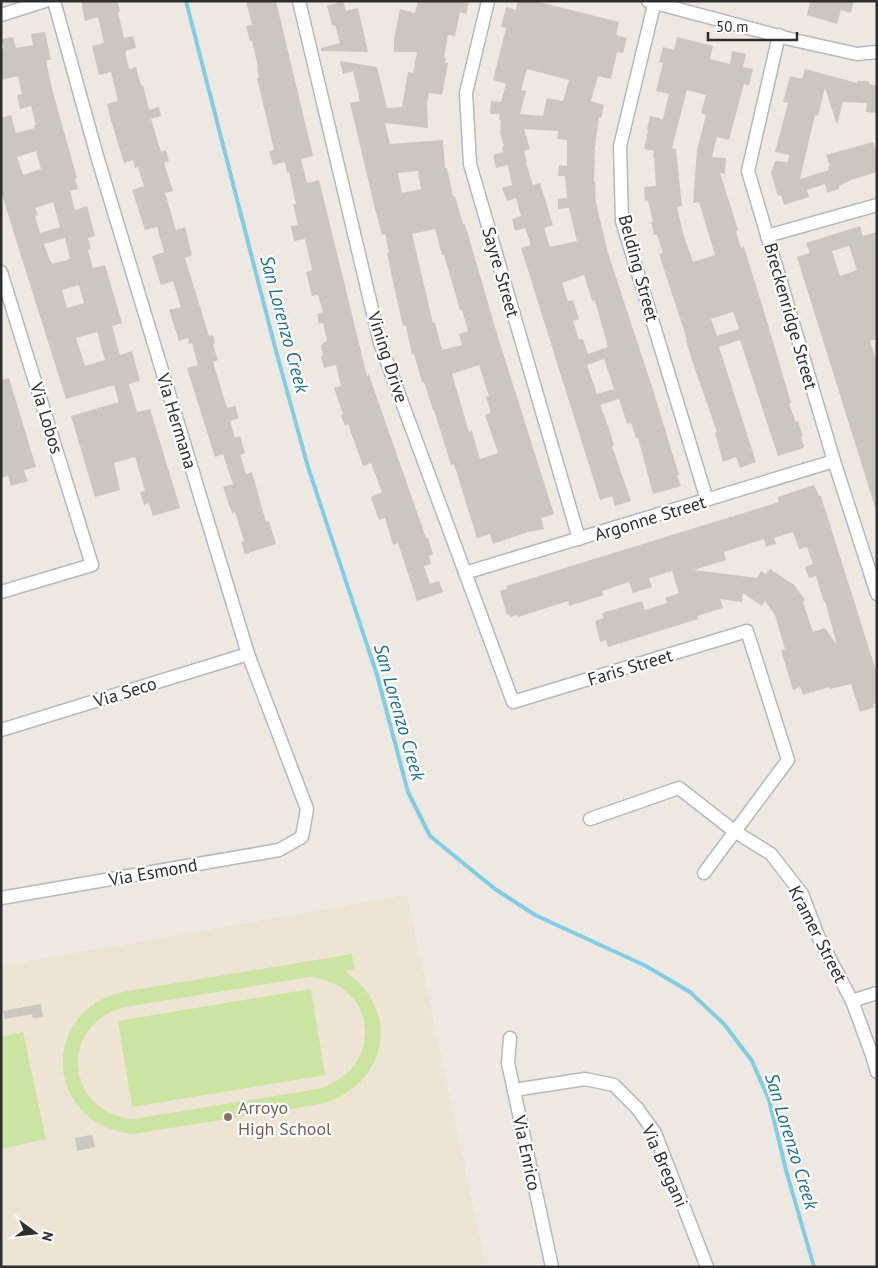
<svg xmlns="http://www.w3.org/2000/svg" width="878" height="1268" viewBox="0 0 878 1268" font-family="'PT Sans',sans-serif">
<rect width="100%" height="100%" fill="#eee8e2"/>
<!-- education -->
<polygon fill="#ede4d4" points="407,895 486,1267 1,1267 1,966"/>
<!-- pitch -->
<g fill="#cbe4a2" fill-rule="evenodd">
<path d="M352,954l2,15 -9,2c57,39 43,115 -24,133l-188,30c-87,-8 -96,-121 -11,-142zM310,977c69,7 75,93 8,112l-185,30c-69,-7 -75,-95 -8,-112z"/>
<polygon points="311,989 325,1075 132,1107 118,1021"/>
<polygon points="23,1032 46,1139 1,1149 1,1037"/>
</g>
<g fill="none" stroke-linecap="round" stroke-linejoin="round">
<!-- stream -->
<polyline stroke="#81cee4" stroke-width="4" points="186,1 276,351 308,467 377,675 408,792 430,836 495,889 535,915 646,966 690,992 724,1024 752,1061 769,1100 786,1170 814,1267"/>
</g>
<!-- building -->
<g fill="#cac6c0" fill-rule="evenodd">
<polygon points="81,1 118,1 120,12 118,12 124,38 133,36 136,48 125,51 129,69 136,67 141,86 143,85 149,110 159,107 161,116 151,119 161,152 166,150 169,161 164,163 173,191 165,193 176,230 185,227 192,255 185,258 209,336 213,335 215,343 213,344 218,360 213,362 227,408 235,406 239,418 230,421 235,438 240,436 245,453 240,455 246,474 252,472 266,522 269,521 276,544 245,554 241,542 244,541 235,512 232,513 223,487 233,484 223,454 215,457 187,368 198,365 192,343 189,344 188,338 179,341 169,310 181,307 173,281 161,285 152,256 164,252 157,227 145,230 132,190 144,186 138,167 135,168 133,160 124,163 110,117 107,104 118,101 111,72 99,75 92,46 104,43 98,17 85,21"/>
<polygon points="246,1 276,1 313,156 301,159 307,183 319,180 367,376 369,375 426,538 428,538 433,554 429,556 431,564 424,566 430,584 439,581 443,592 417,601 398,543 393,545 385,518 379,520 376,512 371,497 382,492 371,463 363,466 348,424 345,426 341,415 343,414 334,388 341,386 336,365 324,368 321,357 323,356 321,346 323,343 327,341 323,323 319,324 317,314 323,312 318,295 312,296 306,272 312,270 305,239 294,241 291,226 298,225 293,204 296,204 289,172 287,173 285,162 273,165 269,151 274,150 257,78 259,78 257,67 258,67 252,41 250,41 246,26 252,25"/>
<polygon points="343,1 346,11 358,8 368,52 321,51 321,48 340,43 335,25 332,25 327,6"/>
<path d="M418,1h51l-3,13 -6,-2 -5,24 -7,-1 -4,23h2l-1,5h3l-6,32 -13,-2 -2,11 1,24 -43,-5 5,21 53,-4 2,28h2l6,28h2l8,28h2l32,110 57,180 -13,4 3,11 -16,3 -35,12 -3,-10 -13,4 -23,-74 -3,1 -17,-55h-1l-9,-28h-2l-8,-28 -2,1 -6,-29h-3l-10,-44 -6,-29 2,-1 -4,-18 -3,1 -8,-30 -24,-102 10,-2 -7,-30 -10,3 -3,-13 37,6 10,41 15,-1 6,-35 5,1 4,-21h-23v-13l6,-30 15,4zM418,171l3,18 -19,4 -4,-20zM435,229l7,26h2l16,55h2l6,21 -9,3 3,11 -20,5 -7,-28 -2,1 -21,-89zM479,365l10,31 -3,1 5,16 -6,2 13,38 -18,6 -8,-28 -3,1 -17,-58z"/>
<path d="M518,1h17l84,21 -3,13 11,3 -4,15 -6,-1 -6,27 -13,-3 -7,25 13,4 -3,13 -2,-1 -4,30 -1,35h1l1,21 12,50 45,137 26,85h-2l4,11 -28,8 -15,-56h-2l-5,-15 -4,1 -8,-25 -19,6 9,24 5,16 -2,1 19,55 -16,5 -3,-10 -12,4 -79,-252 10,-3 -6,-17 -10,3 -3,-12 9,-3 -5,-18 -9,3 -5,-13 10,-3 -4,-20 -12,3 -3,-13 10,-3 -1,-5 2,-1 -4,-13 1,-13h-2l1,-6h-10l1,-13 10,1 5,-18 -13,-4 13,-52 -5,-1 5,-20 10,3zM527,69l42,11 -6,21 -16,-3 -4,18 -23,-2 6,-23 -5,-1zM524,129l34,2 -1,8 10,1v26l-8,-1 -1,11h7l2,22 -9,1v10l11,-1 8,33 -27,6 -6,-19 9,-3 -13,-42 -7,2 -7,-22h1l-3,-12 6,-2zM584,275l8,25 3,1 13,46 -20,7 -5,-15 -4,1 -6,-19 6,-2 -6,-19 -5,1 -6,-18zM604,359l10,30 -17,5 -10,-29z"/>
<polygon points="810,1 854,1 851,13 841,10 837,24 807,15"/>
<path d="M45,32l6,28h-5l6,29 25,89 -2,1 3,10 -8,2 5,19 12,-4 8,30 -7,2 3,11 -3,1 5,18 12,-3 17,58 -10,3 8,29 12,-4 8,30 -11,3 8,28 13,-3 30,99 -27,8 -4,-13 -5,2 -4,-13 5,-1 -10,-34 -21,6 6,27 -25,7 -24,-81 48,-14 -5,-17 -48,14 -65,-207v-74l10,-3 5,18 19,-5 -1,-3h2l-5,-19 -11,3 -3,-14 5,-1 -4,-18 -17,4v-31l3,-1 -2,-9 11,-2 3,11 17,-3 -2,-11zM36,151l5,18 -18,6 -6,-18zM53,202l7,25 -20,6 -5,-17 3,-1 -3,-7zM65,238l5,21 -18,5 -1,-3h-1l-6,-17zM79,285l5,18 -17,5 -5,-18zM97,332l8,28 -20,6 -9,-28z"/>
<path d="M677,37l36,9 -3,13 20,5 2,-13 14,3 -3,13 10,2 -4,16 -5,-1 -15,56 -12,-3 -5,20 14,1 -1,16 -5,-1 18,57 -2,1 5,17 3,-1 22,71 25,85 -2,1 7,18 2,-1 5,15 -2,1 3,9 -1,2 -25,8 -38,-116 -21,7 37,115 -16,6 -4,-11 -13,5 -8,-29 2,-1 -21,-60 -10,-31 1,-1 -28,-86 4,-1 -6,-18h-3l-3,-13h2l-5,-22 -3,1 -1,-14 12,-1 -2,-29h-1l1,-6 -10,-2 4,-19 -1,-1 3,-13 13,3 6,-25 -13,-3 7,-28 -4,-1 4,-15 11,3zM687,90l19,5 -5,18 5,2 -9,35 -4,53 6,-1 16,53 -22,7 -10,-29 -6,-26 5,-1 -6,-57 -4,-1zM733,312l6,17 -22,7 -6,-17z"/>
<polygon points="805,69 857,83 857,81 869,81 869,84 877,86 877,113 866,112 867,103 843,102 837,125 825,88 818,116 815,115 800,179 829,170 828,167 830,166 826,155 873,142 877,154 877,172 851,180 839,186 839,189 827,193 825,184 807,190 809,197 784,205 781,195 778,196 771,173 775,161 788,162 789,155 775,152 788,103 783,102 790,76 802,79"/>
<path d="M860,226l3,10 14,-4v107l-7,2 7,21v145h-2l-78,-250 13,-4 -4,-10zM849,246l8,24 -17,6 -8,-25z"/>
<polygon points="9,378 36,467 24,470 28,481 11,486 8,476 1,478 1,380"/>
<path d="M814,485l5,11h2l56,178v29l-4,1 1,3 -14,5 -9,-28 -21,5 -1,-2 -26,8 -3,-8 -7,3 -12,-40 4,-1 -10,-34 -10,-14 -3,5 -19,-13 -1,9 -22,-3 3,9 -26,8 1,3 -90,28 -2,-7 -6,2 -5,-21 9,-3 -2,-5 40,-12 3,9 22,-7 -2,-5 14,-5 -7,-22 -23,7 3,9 -19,6 -4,-11 -27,9 2,4 -35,11 -1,-5 -50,16 -1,-2 -7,2 -1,-3 -2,1 -7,-24 7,-2 -1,-3 273,-84 -1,-5zM793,532l6,17 8,-2 6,17 -8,3 4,11 7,-2 8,26 1,-1 12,44 -12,-17 -12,4 -10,-30 2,-2 -11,-15 -24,-16 -4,5 -5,-3 -4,7 -63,-8 32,-10 -2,-8 40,-13 2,8 10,-3 -2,-6z"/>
<polygon points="41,1004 43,1017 33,1018 32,1014 5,1019 3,1011"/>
<polygon points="92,1135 95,1147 77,1151 75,1138"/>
</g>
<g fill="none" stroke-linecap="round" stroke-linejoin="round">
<!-- minor casing -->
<g stroke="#b5b8c0" stroke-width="15">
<g id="minor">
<polyline points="299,1 380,343 513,702 747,631 788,760 704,873"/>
<polyline points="488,1 466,93 470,164 579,539"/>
<polyline points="648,1 794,40 857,54 877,52"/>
<polyline points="655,1 620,146 622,221 707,500"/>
<polyline points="1,15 45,1"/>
<polyline points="779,35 748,171 834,461 877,594"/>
<polyline points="767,236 877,205"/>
<polyline points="1,272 92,565 1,592"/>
<polyline points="465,573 834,461"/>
<polyline points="1,730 248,654"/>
<polyline points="590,819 679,788 734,831 771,854 802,894 818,936 852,1001 872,1055 877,1072"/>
<polyline points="1,898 279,850 302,837 307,809 248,654 97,156 54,1"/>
<polyline points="852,1001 877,993"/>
<polyline points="510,1038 508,1063 552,1267"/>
<polyline points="514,1090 585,1079 614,1085 637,1108 655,1133 707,1267"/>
</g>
</g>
<!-- minor -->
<use href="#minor" stroke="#fff" stroke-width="12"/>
</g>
<!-- markers -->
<circle fill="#8d6e63" stroke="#fff" stroke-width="2" cx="228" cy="1117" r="5"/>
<g text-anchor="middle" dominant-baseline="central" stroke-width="4.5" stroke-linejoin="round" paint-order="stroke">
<!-- street labels -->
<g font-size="18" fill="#2e2e2e" stroke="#fff">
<text transform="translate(639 268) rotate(75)">Belding Street</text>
<text transform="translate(501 272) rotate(74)">Sayre Street</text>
<text transform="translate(791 316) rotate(74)">Breckenridge Street</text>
<text transform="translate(388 357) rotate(72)">Vining Drive</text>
<text transform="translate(47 418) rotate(73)">Via Lobos</text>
<text transform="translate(177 421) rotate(73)">Via Hermana</text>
<text transform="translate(650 518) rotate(-17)">Argonne Street</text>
<text transform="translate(630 667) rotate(-17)">Faris Street</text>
<text transform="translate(125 692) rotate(-17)">Via Seco</text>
<text transform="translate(153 872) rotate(-10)">Via Esmond</text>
<text transform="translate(818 934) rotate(63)">Kramer Street</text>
<text transform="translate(527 1153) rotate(78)">Via Enrico</text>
<text transform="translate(665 1166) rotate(66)">Via Bregani</text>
</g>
<!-- education labels -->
<g font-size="18" fill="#785e54" stroke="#fff" text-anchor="start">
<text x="238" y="1107">Arroyo<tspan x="238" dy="21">High School</tspan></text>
</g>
<!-- water labels -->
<g font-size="19" font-style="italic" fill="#1b7094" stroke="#fff">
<text transform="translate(285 324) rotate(75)">San Lorenzo Creek</text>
<text transform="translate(400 712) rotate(74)">San Lorenzo Creek</text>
<text transform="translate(792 1141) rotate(73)">San Lorenzo Creek</text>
</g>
</g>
<!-- border -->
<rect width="878" height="1268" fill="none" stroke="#2e2e2e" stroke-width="5"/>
<!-- north arrow -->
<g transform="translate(35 1233) rotate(105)" stroke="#ffffff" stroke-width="4" paint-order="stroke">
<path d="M0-4L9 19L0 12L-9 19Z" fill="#2e2e2e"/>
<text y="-8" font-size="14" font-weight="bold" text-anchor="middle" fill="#2e2e2e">N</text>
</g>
<!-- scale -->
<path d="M708 32v8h89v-8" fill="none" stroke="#2e2e2e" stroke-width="2.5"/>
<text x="716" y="32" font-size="15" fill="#2e2e2e" stroke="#ffffff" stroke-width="4" paint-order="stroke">50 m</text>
</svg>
